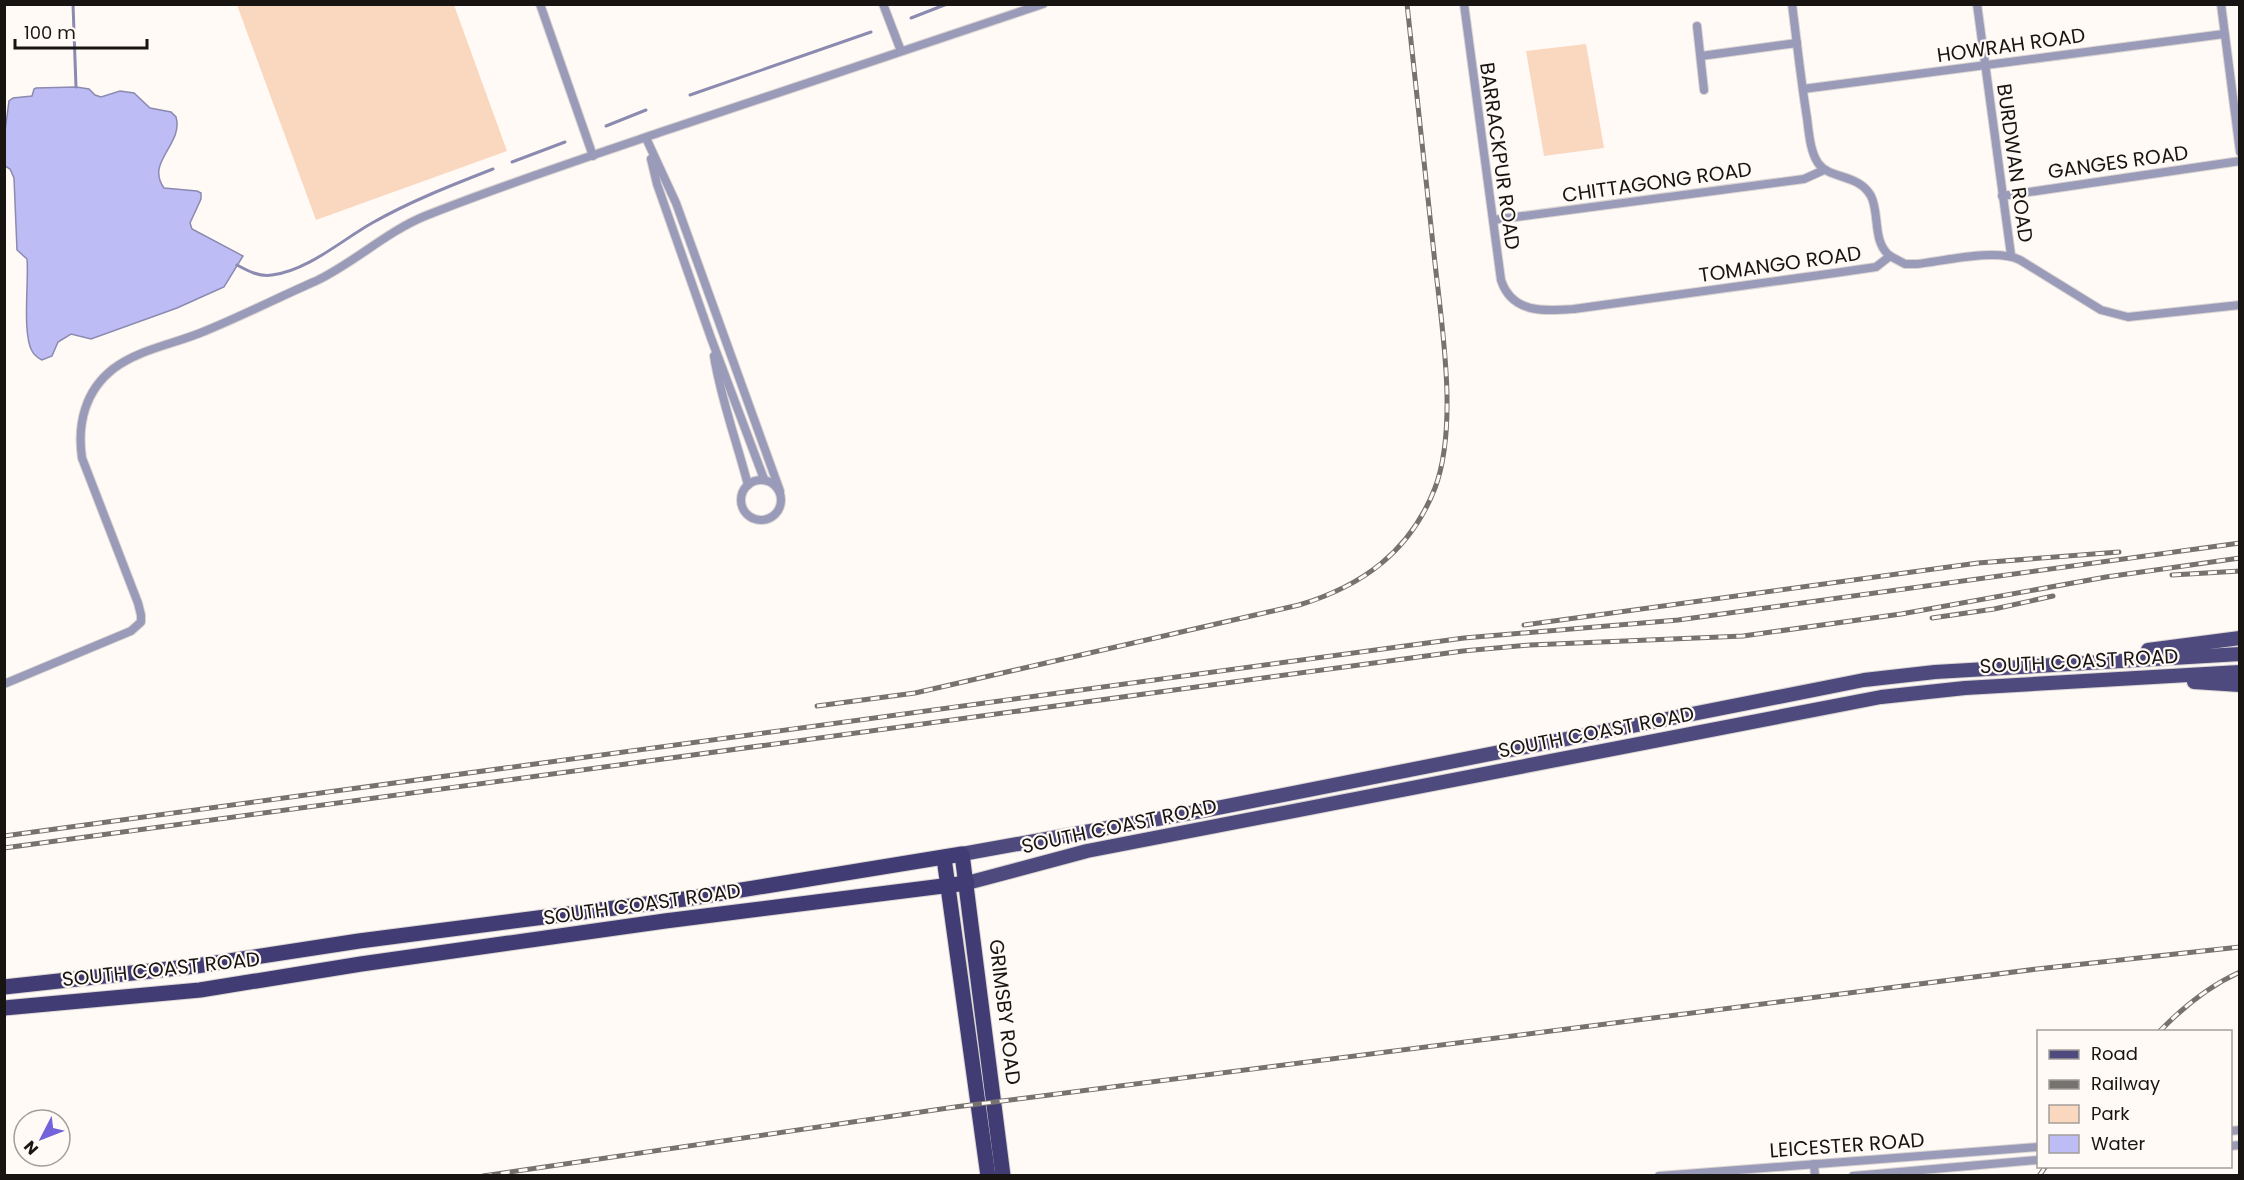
<svg xmlns="http://www.w3.org/2000/svg" width="2244" height="1180" viewBox="0 0 2244 1180" font-family="Poppins,sans-serif">
<rect width="100%" height="100%" fill="#fffaf6"/>
<!-- green -->
<g fill="#fad8bf">
<polygon points="237,5 454,5 507,151 316,220"/>
<polygon points="1586,44 1604,148 1544,156 1526,51"/>
</g>
<!-- water -->
<path fill="#bdbcf4" stroke="#8b8ab0" stroke-width="1.5" d="M76,87l13,2 6,6 6,2 19,-6 14,2 16,15 21,4 5,5c8,27 -31,45 -12,71l33,3 4,2v6l-11,24 2,6 51,27 -19,31 -7,3 -40,18 -86,31 -20,-5 -13,8 -6,14 -10,4c-4,-2 -8,-5 -10,-9 -10,-18 -3,-69 -5,-92l-10,-9 -3,-72 -4,-9 -5,-3v-35l4,-30 4,-3 19,-2 2,-7 2,-1z"/>
<g fill="none" stroke-linecap="round" stroke-linejoin="round">
<!-- stream -->
<g stroke="#8b8ab0" stroke-width="3">
<polyline points="73,4 76,87"/>
<polyline points="911,18 947,4"/>
<polyline points="690,95 871,32"/>
<polyline points="606,126 646,110"/>
<polyline points="512,162 565,142"/>
<path d="M237,265c11,6 22,12 35,10 35,-4 70,-35 100,-52 39,-22 80,-38 121,-54"/>
</g>
<!-- minor casing -->
<g stroke="#dad5d2" stroke-width="10">
<g id="minor">
<polyline points="540,4 593,156"/>
<polyline points="883,4 901,51"/>
<path d="M1464,4l37,276c11,34 44,31 73,29l261,-36 41,-6 14,-11 15,8h12c27,-3 80,-16 103,-4l81,50 27,7 112,-12"/>
<path d="M1792,4c5,39 9,77 15,114 2,15 3,33 11,45 12,17 40,10 53,33 9,18 1,46 19,60"/>
<polyline points="1977,4 2011,255"/>
<polyline points="2221,4 2240,152"/>
<polyline points="1697,26 1704,90"/>
<polyline points="1701,56 1797,43"/>
<polyline points="1803,89 2224,34"/>
<polyline points="646,138 676,203 780,491"/>
<polyline points="651,159 657,184 711,338 764,479"/>
<polyline points="2002,196 2240,161"/>
<polyline points="1493,220 1804,179 1824,170"/>
<path d="M714,356c7,44 23,86 34,129"/>
<circle cx="761" cy="500" r="20"/>
<path d="M4,684l127,-53 10,-9v-7l-3,-12 -56,-145c-5,-34 3,-67 31,-89 26,-20 62,-25 92,-38 37,-15 74,-34 111,-50 38,-18 70,-49 109,-65 80,-32 163,-59 245,-87 124,-42 248,-84 373,-125"/>
<polyline points="2230,1131 2240,1130"/>
<polyline points="2230,1146 2240,1145"/>
<polyline points="1814,1164 1815,1176"/>
<polyline points="1659,1176 2038,1147"/>
<polyline points="1853,1176 2038,1160"/>
</g>
</g>
<!-- primary casing -->
<g stroke="#dad5d2" stroke-width="16">
<g id="primary">
<polyline points="2148,650 2240,638"/>
<polyline points="2194,682 2240,685"/>
<polyline points="962,854 1207,810 1864,680 1935,672 2240,654"/>
<polyline points="967,883 1087,851 1881,697 1965,688 2240,672"/>
</g>
</g>
<!-- trunk casing -->
<g stroke="#dad5d2" stroke-width="17">
<g id="trunk">
<polyline points="944,858 988,1176"/>
<polyline points="4,987 196,966 359,941 692,898 962,854 1003,1176"/>
<polyline points="4,1008 200,990 361,964 665,921 967,883"/>
</g>
</g>
<!-- minor -->
<use href="#minor" stroke="#9a9ab9" stroke-width="8"/>
<!-- primary -->
<use href="#primary" stroke="#4e4a7e" stroke-width="14"/>
<!-- trunk -->
<use href="#trunk" stroke="#413c73" stroke-width="15"/>
<!-- rail casing -->
<g stroke="#76726f" stroke-width="5">
<g id="rail">
<polyline points="2172,575 2240,571"/>
<polyline points="1932,618 1994,609 2053,596"/>
<polyline points="1524,625 1978,563 2119,552"/>
<path d="M817,706l98,-13 384,-88c63,-19 111,-53 136,-117 24,-64 6,-166 -1,-234 -9,-83 -18,-167 -27,-250"/>
<polyline points="4,836 1464,638 1678,620 2240,543"/>
<polyline points="4,848 1463,651 1530,645 1743,636 1901,614 2106,577 2240,558"/>
<path d="M2159,1032c23,-24 50,-46 81,-60"/>
<polyline points="483,1176 955,1107 2037,969 2240,947"/>
<polyline points="2039,1176 2046,1166"/>
</g>
</g>
<!-- rail -->
<use href="#rail" stroke="#fffaf6" stroke-width="3" stroke-dasharray="9" stroke-linecap="butt"/>
</g>
<g text-anchor="middle" dominant-baseline="central" stroke-width="4.5" stroke-linejoin="round" paint-order="stroke">
<!-- street labels -->
<g font-size="20" fill="#171412" stroke="#fffaf6">
<text transform="translate(2011 45) rotate(-8)">HOWRAH ROAD</text>
<text transform="translate(1500 156) rotate(82)">BARRACKPUR ROAD</text>
<text transform="translate(2118 162) rotate(-8)">GANGES ROAD</text>
<text transform="translate(2015 163) rotate(82)">BURDWAN ROAD</text>
<text transform="translate(1657 182) rotate(-8)">CHITTAGONG ROAD</text>
<text transform="translate(1780 264) rotate(-8)">TOMANGO ROAD</text>
<text transform="translate(2079 661) rotate(-3)">SOUTH COAST ROAD</text>
<text transform="translate(1596 732) rotate(-11)">SOUTH COAST ROAD</text>
<text transform="translate(1119 826) rotate(-12)">SOUTH COAST ROAD</text>
<text transform="translate(642 904) rotate(-8)">SOUTH COAST ROAD</text>
<text transform="translate(161 969) rotate(-6)">SOUTH COAST ROAD</text>
<text transform="translate(1005 1012) rotate(83)">GRIMSBY ROAD</text>
<text transform="translate(1847 1145) rotate(-4)">LEICESTER ROAD</text>
</g>
</g>
<!-- border -->
<rect width="2244" height="1180" fill="none" stroke="#171412" stroke-width="12"/>
<!-- legend -->
<rect x="2037" y="1030" width="195" height="138" fill="#fffaf6" stroke="#a29e9b" stroke-width="1.5"/>
<rect x="2049" y="1050" width="30" height="9" fill="#4e4a7e" stroke="#a29e9b" stroke-width="1.5"/>
<text x="2091" y="1060" font-size="18" fill="#171412">Road</text>
<rect x="2049" y="1080" width="30" height="9" fill="#76726f" stroke="#a29e9b" stroke-width="1.5"/>
<text x="2091" y="1090" font-size="18" fill="#171412">Railway</text>
<rect x="2049" y="1105" width="30" height="18" fill="#fad8bf" stroke="#a29e9b" stroke-width="1.5"/>
<text x="2091" y="1120" font-size="18" fill="#171412">Park</text>
<rect x="2049" y="1135" width="30" height="18" fill="#bdbcf4" stroke="#a29e9b" stroke-width="1.5"/>
<text x="2091" y="1150" font-size="18" fill="#171412">Water</text>
<!-- north arrow -->
<g transform="translate(42 1138) rotate(228)"><circle r="28" fill="#fffaf6" stroke="#a29e9b" stroke-width="1.5"/>
<path d="M0-4.5L10 22L0 15L-10 22Z" fill="#7262dc"/>
<text y="-9" font-size="16" font-weight="bold" text-anchor="middle" fill="#171412">N</text>
</g>
<!-- scale -->
<path d="M15 39v9h132v-9" fill="none" stroke="#171412" stroke-width="3"/>
<text x="24" y="39" font-size="18" fill="#171412" stroke="#fffaf6" stroke-width="4.5" paint-order="stroke">100 m</text>
</svg>
